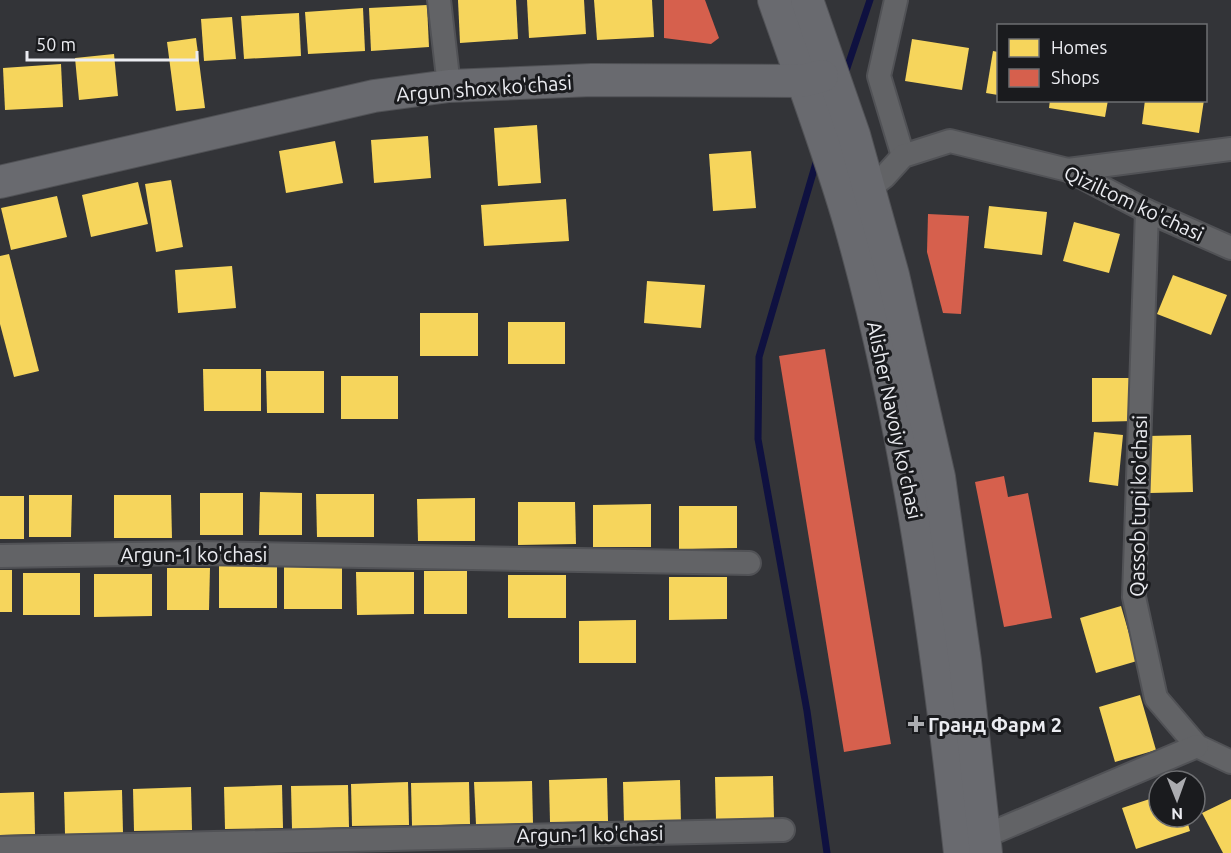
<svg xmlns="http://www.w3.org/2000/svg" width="1231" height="853" viewBox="0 0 1231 853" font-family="Ubuntu,sans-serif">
<rect width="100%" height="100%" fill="#333438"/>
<!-- homes -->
<g fill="#f6d55c">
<polygon points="458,0 516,0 518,39 460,43"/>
<polygon points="527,0 584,0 586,34 529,38"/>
<polygon points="594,0 652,0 654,37 597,40"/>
<polygon points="427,5 429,47 371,51 369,8"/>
<polygon points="363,8 365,51 308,54 305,12"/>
<polygon points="299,13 301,56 244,59 241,16"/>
<polygon points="232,17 236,59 204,61 201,19"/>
<polygon points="196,38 205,108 176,111 167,42"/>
<polygon points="912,39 969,48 962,90 905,81"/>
<polygon points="993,51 998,52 998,95 986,93"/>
<polygon points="114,54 118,96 79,100 75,58"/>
<polygon points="61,64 63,107 5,110 3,68"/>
<polygon points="1050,100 1108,100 1105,117 1049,108"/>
<polygon points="1145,100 1204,100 1199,133 1142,124"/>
<polygon points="537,125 541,183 498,186 494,128"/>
<polygon points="428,136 431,178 374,183 371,140"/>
<polygon points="335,141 343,183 286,193 279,151"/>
<polygon points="751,151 756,208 713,211 709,154"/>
<polygon points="171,180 183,247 156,252 145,184"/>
<polygon points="138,182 148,224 91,237 82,195"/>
<polygon points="57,196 67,237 11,250 1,208"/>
<polygon points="566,199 569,241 484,246 481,205"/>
<polygon points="989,206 1047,212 1042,255 984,248"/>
<polygon points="1074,222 1120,234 1109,273 1063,261"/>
<polygon points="9,254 39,371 14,377 0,324 0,256"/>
<polygon points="232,266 236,308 178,313 175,270"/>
<polygon points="1173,275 1227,295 1211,335 1157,314"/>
<polygon points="647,281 705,285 701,328 644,323"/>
<rect x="420" y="313" width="58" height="43"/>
<rect x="508" y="322" width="57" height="42"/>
<polygon points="203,369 261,369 261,411 204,411"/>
<polygon points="266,371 324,371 324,413 267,413"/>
<rect x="341" y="376" width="57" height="43"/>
<polygon points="1092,378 1133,378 1134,421 1092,422"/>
<polygon points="1094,432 1123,435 1118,486 1089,482"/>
<polygon points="1191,435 1193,492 1150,493 1148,436"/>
<polygon points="260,492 302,493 302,535 259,535"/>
<rect x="200" y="493" width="43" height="42"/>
<polygon points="316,494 374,494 374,537 317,537"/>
<polygon points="29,495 72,495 71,537 29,537"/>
<polygon points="114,495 171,495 172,538 114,538"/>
<rect x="0" y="496" width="24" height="43"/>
<polygon points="475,498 475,541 418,541 417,499"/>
<polygon points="518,502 575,502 576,544 518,545"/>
<polygon points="651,504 651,547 593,547 593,505"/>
<polygon points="679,506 737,506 737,548 679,549"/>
<polygon points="277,565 277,608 219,608 219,566"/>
<polygon points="342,566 342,609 284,609 284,567"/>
<polygon points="167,568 210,568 209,610 167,610"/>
<rect x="0" y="570" width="12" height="42"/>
<rect x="424" y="571" width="43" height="43"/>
<polygon points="356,572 414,572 414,614 357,615"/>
<rect x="23" y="573" width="57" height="42"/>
<polygon points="94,574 152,574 152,616 94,617"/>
<rect x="508" y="575" width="58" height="43"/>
<polygon points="669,577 727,577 727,619 669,620"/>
<polygon points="1121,606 1137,661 1096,673 1080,618"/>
<polygon points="636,620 636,663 579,663 579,621"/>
<polygon points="1140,695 1156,750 1115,762 1099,707"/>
<polygon points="773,776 774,818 716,820 715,777"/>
<polygon points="607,778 608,821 550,822 549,780"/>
<polygon points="680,780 681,823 624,824 623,782"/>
<polygon points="532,781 533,823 476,825 474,782"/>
<polygon points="408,782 409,825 352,826 351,784"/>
<polygon points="469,782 470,824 412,826 411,783"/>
<polygon points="282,785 283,828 225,829 224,787"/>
<polygon points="348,785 349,827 292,829 291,786"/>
<polygon points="191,787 192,830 134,831 133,789"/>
<polygon points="122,790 123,833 65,834 64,792"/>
<polygon points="34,792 35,834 0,835 0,793"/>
<polygon points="1159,796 1159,817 1186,817 1190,831 1136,849 1122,808"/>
<polygon points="1231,799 1231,853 1223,853 1202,813"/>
</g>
<!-- shops -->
<g fill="#d6604d">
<polygon points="664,0 705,0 719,38 711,44 664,38"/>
<polygon points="928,214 969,216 961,314 943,313 927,252"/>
<polygon points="825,349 891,744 844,752 779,356"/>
<polygon points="1004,476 1008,497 1028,493 1052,618 1004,627 975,482"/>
</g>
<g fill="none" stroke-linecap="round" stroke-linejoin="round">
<!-- stream -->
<g stroke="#0f1140" stroke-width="7">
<polyline points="844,77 870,0"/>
<polyline points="818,156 759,357 758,439 807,711 827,853"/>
</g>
<!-- street casing -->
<g stroke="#515256" stroke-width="26">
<g id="street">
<polyline points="439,0 449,86"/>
<polyline points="896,0 879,76 903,156"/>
<polyline points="1068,170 1231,149"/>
<polyline points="858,197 884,177 903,156 950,141 1068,170 1147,211 1231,248"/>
<polyline points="1147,211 1134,597 1156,698 1197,746 1231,762"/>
<polyline points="0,556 196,553 749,563"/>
<polyline points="971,839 985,836 1197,746"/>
<polyline points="0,848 783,830"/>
</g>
</g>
<!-- secondary casing -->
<g stroke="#515256" stroke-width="34">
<g id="secondary">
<path d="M774,0c26,74 54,148 76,224 58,205 87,417 110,629"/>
<polyline points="807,0 854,135 893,275 939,477 965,661 986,853"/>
<polyline points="0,182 374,96 449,86 592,80 802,81 822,76"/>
</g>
</g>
<!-- street -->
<use href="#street" stroke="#626366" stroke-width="22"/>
<!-- secondary -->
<use href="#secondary" stroke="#696a6f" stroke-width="32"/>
</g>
<!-- markers -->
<path fill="#abacb0" stroke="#1a1b1e" stroke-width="2" d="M913 715h6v6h6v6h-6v6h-6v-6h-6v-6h6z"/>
<g text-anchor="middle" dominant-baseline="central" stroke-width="6" stroke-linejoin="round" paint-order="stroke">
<!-- street labels -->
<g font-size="20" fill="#ebecf1" stroke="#1a1b1e">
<text transform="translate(484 88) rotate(-4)">Argun shox ko'chasi</text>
<text transform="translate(1134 203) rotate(25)">Qiziltom ko'chasi</text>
<text transform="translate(895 420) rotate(78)">Alisher Navoiy ko'chasi</text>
<text transform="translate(1138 506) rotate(-89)">Qassob tupi ko'chasi</text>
<text x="194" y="554">Argun-1 ko'chasi</text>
<text transform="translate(590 834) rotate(-1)">Argun-1 ko'chasi</text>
</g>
<!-- poi labels -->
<g font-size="20" font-weight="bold" fill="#ebecf1" stroke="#1a1b1e" text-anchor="start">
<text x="928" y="724">Гранд Фарм 2</text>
</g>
</g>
<!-- legend -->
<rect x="997" y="24" width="210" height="78" fill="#1a1b1e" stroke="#6e6f72" stroke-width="1.5"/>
<rect x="1009" y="39" width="30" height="18" fill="#f6d55c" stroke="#6e6f72" stroke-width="1.5"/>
<text x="1051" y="54" font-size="18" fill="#ebecf1">Homes</text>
<rect x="1009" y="69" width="30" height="18" fill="#d6604d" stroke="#6e6f72" stroke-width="1.5"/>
<text x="1051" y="84" font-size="18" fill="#ebecf1">Shops</text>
<!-- north arrow -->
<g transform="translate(1177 799) rotate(179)"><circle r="28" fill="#1a1b1e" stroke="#6e6f72" stroke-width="1.5"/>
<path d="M0-4.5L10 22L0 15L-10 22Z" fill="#abacb0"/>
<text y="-9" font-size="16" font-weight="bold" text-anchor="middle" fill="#ebecf1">N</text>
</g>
<!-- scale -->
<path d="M27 51v9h170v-9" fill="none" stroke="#ebecf1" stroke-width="3"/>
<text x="36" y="51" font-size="18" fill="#ebecf1" stroke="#1a1b1e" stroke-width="4.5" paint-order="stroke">50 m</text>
</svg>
